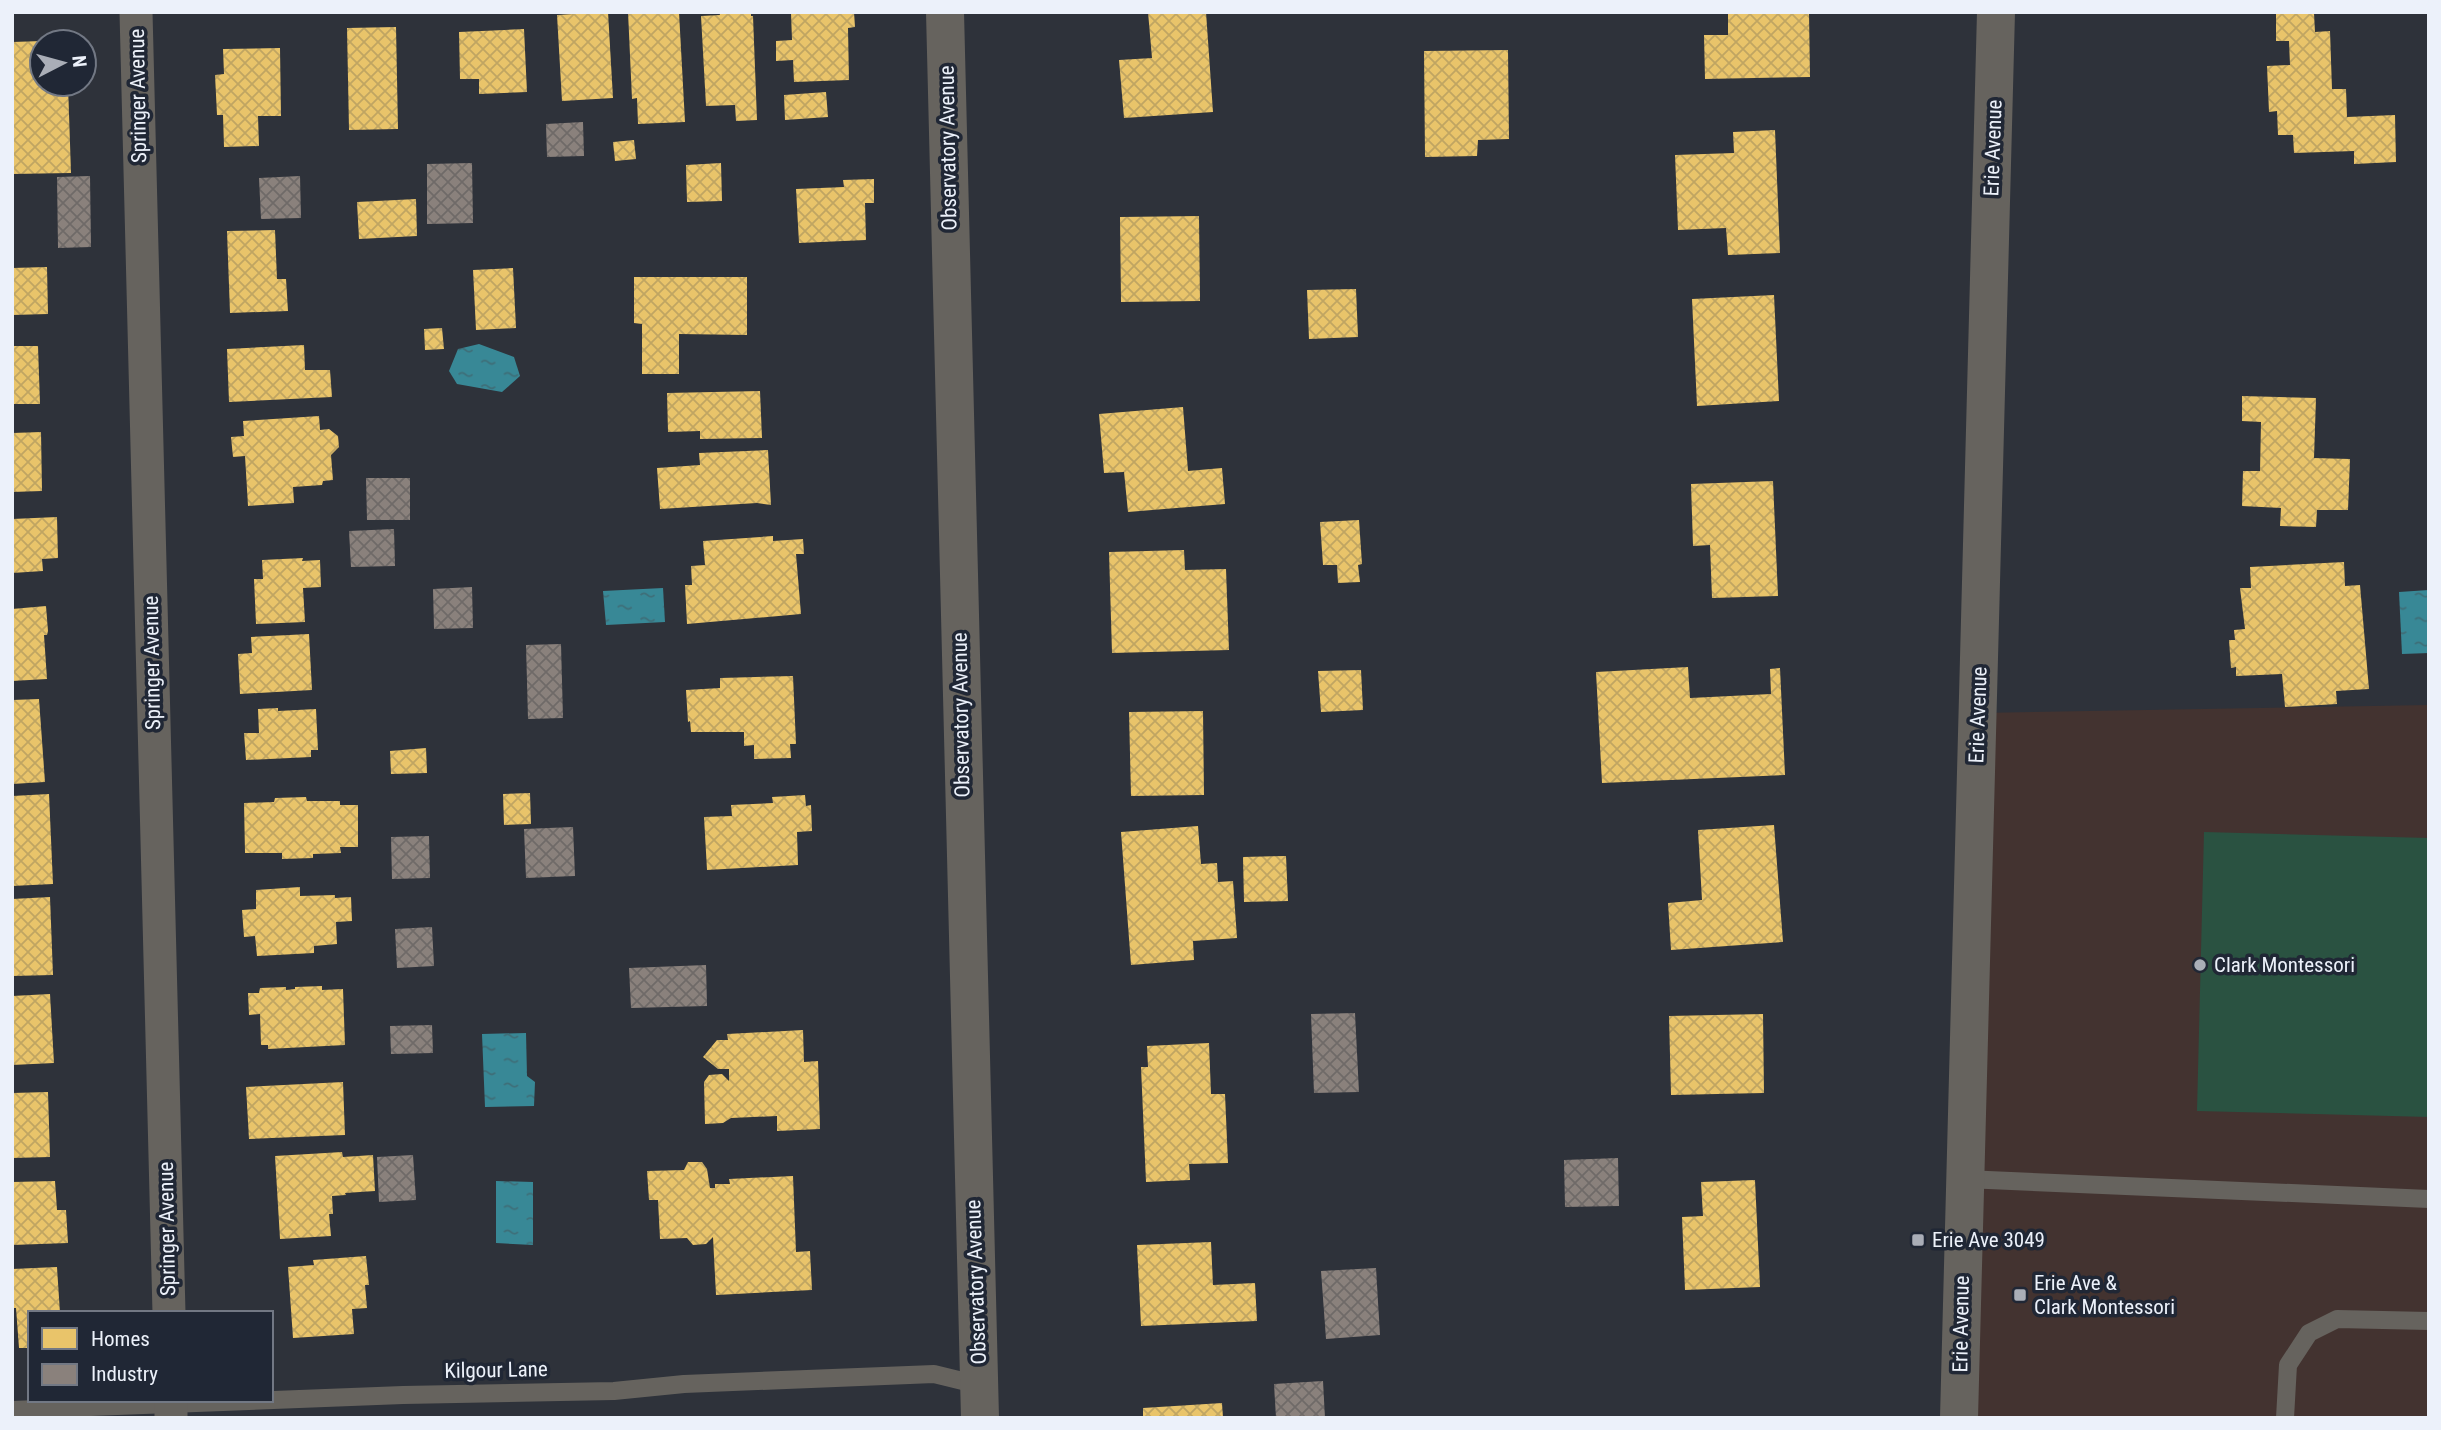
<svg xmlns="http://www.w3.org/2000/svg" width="2441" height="1430" viewBox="0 0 2441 1430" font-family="'Roboto Condensed',sans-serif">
<defs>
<pattern id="water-ripples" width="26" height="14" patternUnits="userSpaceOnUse" patternTransform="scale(1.75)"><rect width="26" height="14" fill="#388896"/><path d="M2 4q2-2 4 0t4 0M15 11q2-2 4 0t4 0" fill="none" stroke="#3e6e78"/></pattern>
<pattern id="homes-cross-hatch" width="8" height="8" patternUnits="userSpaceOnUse" patternTransform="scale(1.75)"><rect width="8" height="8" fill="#e9c46a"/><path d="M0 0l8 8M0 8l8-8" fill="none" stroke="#c0a562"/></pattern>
<pattern id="industry-cross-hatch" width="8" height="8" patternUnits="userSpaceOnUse" patternTransform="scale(1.75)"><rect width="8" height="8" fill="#8a817c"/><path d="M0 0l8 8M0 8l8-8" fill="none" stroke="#6f6a68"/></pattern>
</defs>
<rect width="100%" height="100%" fill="#2e323a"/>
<!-- education -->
<polygon fill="#433330" points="2429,705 2429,1418 1959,1418 1978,713"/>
<!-- pitch -->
<polygon fill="#2a5241" points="2204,832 2429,838 2429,1117 2197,1111"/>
<!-- water -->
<g fill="url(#water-ripples)">
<polygon points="479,344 514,357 520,376 502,392 457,384 449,371 458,349"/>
<polygon points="663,588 665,622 606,625 603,591"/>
<polygon points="2429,590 2429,653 2402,654 2399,592"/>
<polygon points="526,1033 527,1076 535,1082 534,1106 485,1107 482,1034"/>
<polygon points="496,1181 533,1182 533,1245 496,1243"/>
</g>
<!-- homes -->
<g fill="url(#homes-cross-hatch)">
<polygon points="608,12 613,98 562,101 557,15"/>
<polygon points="628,12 679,12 685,122 638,124 637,98 632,99"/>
<polygon points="719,12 751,12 751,16 753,16 757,120 736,121 735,105 706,106 701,16 720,15"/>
<polygon points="854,12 855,27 848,28 849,80 794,82 793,60 776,61 776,41 792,40 791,13"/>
<polygon points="1148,12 1206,12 1213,112 1124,118 1119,60 1152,58"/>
<polygon points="1728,12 1809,12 1810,77 1705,79 1704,35 1728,35"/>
<polygon points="2314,13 2315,32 2330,31 2332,89 2346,89 2347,117 2395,115 2396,162 2354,164 2354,151 2294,153 2293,135 2278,135 2277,111 2269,112 2267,66 2290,65 2289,41 2276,41 2276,14"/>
<polygon points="396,27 398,129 349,130 347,28"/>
<polygon points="524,29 527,92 479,94 479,79 460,79 459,32"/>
<polygon points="42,41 42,84 68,84 71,173 12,174 12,42"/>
<polygon points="280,48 281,116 258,116 259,146 224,147 223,115 217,115 215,75 224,74 223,49"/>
<polygon points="1508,50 1509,139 1478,140 1477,156 1425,157 1424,51"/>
<polygon points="826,92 828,117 785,120 784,95"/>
<polygon points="1775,130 1780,253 1728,255 1726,228 1678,230 1675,155 1734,153 1733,132"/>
<polygon points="634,140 636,159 615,161 613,142"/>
<polygon points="721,163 722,201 687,202 686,165"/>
<polygon points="874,179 874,203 865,203 866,240 799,243 796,189 844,187 843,180"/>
<polygon points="416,199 417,236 359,239 357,202"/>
<polygon points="1199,216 1200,301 1121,302 1120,217"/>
<polygon points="275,230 277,279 286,279 288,311 230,313 227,231"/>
<polygon points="47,267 48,314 12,315 12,268"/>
<polygon points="513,268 516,328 476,330 473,270"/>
<polygon points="634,277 747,277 747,335 679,334 679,374 642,374 642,324 634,323"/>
<polygon points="1356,289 1358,337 1309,339 1307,290"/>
<polygon points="1774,295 1779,401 1697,406 1692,299"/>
<polygon points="442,328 444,349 425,350 424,329"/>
<polygon points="304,345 305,370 330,370 332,397 229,402 227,349"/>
<polygon points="12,346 38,346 40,404 12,404"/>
<polygon points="760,391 762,438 700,439 700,431 668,432 667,393"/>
<polygon points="2242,396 2316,398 2314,458 2350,459 2348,510 2317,510 2316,527 2280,526 2281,508 2242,506 2243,471 2260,471 2261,422 2242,421"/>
<polygon points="1183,407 1188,471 1222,468 1225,504 1128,512 1124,472 1104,473 1099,414"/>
<polygon points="319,416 320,430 329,429 338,436 339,447 331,455 333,480 323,481 322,485 293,487 294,503 248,506 245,456 233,457 231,437 244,436 243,421"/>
<polygon points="41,432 42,491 12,492 12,433"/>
<polygon points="768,450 771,505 757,503 660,509 657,468 700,465 699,453"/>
<polygon points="1773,481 1778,596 1712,598 1710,545 1693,546 1691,484"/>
<polygon points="57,517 58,558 42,559 43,571 12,573 12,519"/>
<polygon points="1359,520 1362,564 1358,565 1360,582 1338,583 1337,565 1323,565 1320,522"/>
<polygon points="773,536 773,541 803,539 804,554 796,554 801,614 687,624 685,585 692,585 691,566 705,565 703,541"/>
<polygon points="1184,550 1185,570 1226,569 1229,650 1112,653 1109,552"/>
<polygon points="303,558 302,561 320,560 321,587 303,588 305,622 256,624 254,579 263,579 262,560"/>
<polygon points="2344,562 2345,586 2360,585 2369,689 2336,691 2337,704 2285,707 2282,674 2236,676 2236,667 2231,668 2229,640 2235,640 2234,630 2245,629 2240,588 2251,588 2250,567"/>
<polygon points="46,606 48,631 47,635 44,635 47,679 12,681 12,609"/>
<polygon points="309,634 312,690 240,694 238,654 252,653 251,637"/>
<polygon points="1688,667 1690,698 1771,694 1770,669 1780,668 1785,775 1602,783 1596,672"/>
<polygon points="1361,670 1363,710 1321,712 1318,671"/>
<polygon points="793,676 796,744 790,744 791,758 754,759 754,745 744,746 744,732 691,732 690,721 688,722 686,690 720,688 720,678"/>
<polygon points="39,699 45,782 12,784 12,700"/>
<polygon points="278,708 278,711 316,709 318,750 311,750 311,757 246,760 244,733 259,733 258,709"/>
<polygon points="1203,711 1204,795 1131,796 1129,712"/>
<polygon points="426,748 427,773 391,774 390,751"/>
<polygon points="530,793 531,824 504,825 503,794"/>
<polygon points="49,794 53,884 12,886 12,796"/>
<polygon points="805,795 806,806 811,805 812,831 797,832 798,865 707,870 704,817 732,816 731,805 773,803 772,797"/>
<polygon points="306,797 307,801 340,801 340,805 358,805 358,847 340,847 341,853 313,854 313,858 282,859 282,853 245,853 244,803 274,802 275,798"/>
<polygon points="1774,825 1783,942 1671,950 1668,903 1702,900 1698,830"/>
<polygon points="1198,826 1201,864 1217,863 1218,882 1233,881 1237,938 1193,941 1194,960 1131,965 1121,832"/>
<polygon points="1286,856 1288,901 1244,902 1243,857"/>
<polygon points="300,887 300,896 335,895 335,898 351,897 352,921 336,922 337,944 314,946 314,953 257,956 255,936 244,937 242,910 256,909 256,890"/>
<polygon points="50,897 53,975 12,976 12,899"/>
<polygon points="322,986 322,990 343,989 345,1045 268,1049 268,1045 261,1045 260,1014 249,1015 248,993 259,993 260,988 286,987 286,990 295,989 295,987"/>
<polygon points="50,994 54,1063 12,1065 12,996"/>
<polygon points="1763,1014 1764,1093 1671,1095 1669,1016"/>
<polygon points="803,1030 804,1062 818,1061 820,1129 777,1131 777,1116 731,1118 723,1123 705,1124 704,1082 709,1075 722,1074 729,1081 729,1069 718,1069 703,1057 717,1040 728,1040 727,1034"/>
<polygon points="1209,1043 1211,1094 1225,1094 1228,1163 1189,1164 1190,1180 1146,1182 1141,1067 1148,1067 1147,1046"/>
<polygon points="343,1082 345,1135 249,1139 246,1087"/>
<polygon points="48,1092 50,1157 12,1158 12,1093"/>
<polygon points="342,1152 343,1157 373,1155 375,1191 345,1193 346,1195 332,1196 333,1214 329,1214 331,1236 280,1239 275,1156"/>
<polygon points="688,1162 702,1162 707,1169 710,1188 715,1188 715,1184 730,1184 729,1179 793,1176 796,1252 810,1251 812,1290 716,1295 713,1237 706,1244 693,1245 687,1238 660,1239 658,1200 649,1200 647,1171 684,1170"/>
<polygon points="1755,1180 1760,1287 1685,1290 1682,1217 1703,1216 1701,1182"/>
<polygon points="55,1181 57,1210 66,1210 68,1243 12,1245 12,1182"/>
<polygon points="1211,1242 1213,1285 1255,1283 1257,1321 1141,1326 1137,1245"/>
<polygon points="366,1256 369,1285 365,1285 367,1308 352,1309 354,1334 293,1338 288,1267 314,1265 313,1260"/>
<polygon points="57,1267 60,1313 30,1313 30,1348 19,1348 16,1308 12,1308 12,1269"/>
<polygon points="1222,1403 1223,1418 1143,1418 1143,1408"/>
</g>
<!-- industry -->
<g fill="url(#industry-cross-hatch)">
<polygon points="583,122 584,156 547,157 546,124"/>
<polygon points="472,163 473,223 427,224 427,164"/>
<polygon points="90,176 91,247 58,248 57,177"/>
<polygon points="300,176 301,218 261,219 259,178"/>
<polygon points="366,478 410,478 410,520 367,520"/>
<polygon points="394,529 395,566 351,567 349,531"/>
<polygon points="472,587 473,628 434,629 433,589"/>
<polygon points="561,644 563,718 528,719 526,645"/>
<polygon points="573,827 575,876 526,878 524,829"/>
<polygon points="429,836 430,878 392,879 391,837"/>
<polygon points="432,927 434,966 397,968 395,929"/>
<polygon points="706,965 707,1006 631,1008 629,968"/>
<polygon points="1355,1013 1359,1092 1314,1093 1311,1014"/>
<polygon points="432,1025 433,1053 391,1054 390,1026"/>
<polygon points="413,1155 416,1200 379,1202 377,1157"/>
<polygon points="1618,1158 1619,1206 1565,1207 1564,1160"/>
<polygon points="1376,1268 1380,1335 1326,1339 1321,1271"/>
<polygon points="1323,1381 1325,1418 1276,1418 1274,1384"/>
</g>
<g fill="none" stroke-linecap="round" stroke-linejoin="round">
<!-- service -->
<g stroke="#66635e" stroke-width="18">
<polyline points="1965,1179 2429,1199"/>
<polyline points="12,1410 403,1395 614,1391 684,1384 934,1374 979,1385"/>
<polyline points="2285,1418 2288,1365 2309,1333 2337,1319 2429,1321"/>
</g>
<!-- minor -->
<g stroke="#66635e" stroke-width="33">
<polyline points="136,12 169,1313"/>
<polyline points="171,1400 171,1418"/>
</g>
<!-- tertiary -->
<g stroke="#66635e" stroke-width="38">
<polyline points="945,12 980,1418"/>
<polyline points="1959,1418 1996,12"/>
</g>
</g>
<!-- markers -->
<g fill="#aaaeb7" stroke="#202735" stroke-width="2.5">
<circle cx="2200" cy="965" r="7"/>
<rect x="1911" y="1233" width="14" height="14" rx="3.5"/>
<rect x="2013" y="1288" width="14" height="14" rx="3.5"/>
</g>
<g text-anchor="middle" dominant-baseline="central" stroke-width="7" stroke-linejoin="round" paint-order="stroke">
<!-- street labels -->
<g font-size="21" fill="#ecf1fa" stroke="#202735">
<text transform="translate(138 96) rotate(-91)">Springer Avenue</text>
<text transform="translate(948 148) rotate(-91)">Observatory Avenue</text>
<text transform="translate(1993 148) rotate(-88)">Erie Avenue</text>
<text transform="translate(152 663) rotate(-91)">Springer Avenue</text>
<text transform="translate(961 715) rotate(-91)">Observatory Avenue</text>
<text transform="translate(1978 715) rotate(-88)">Erie Avenue</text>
<text transform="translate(167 1229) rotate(-91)">Springer Avenue</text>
<text transform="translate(976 1282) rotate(-92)">Observatory Avenue</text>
<text transform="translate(1961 1324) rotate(-89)">Erie Avenue</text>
<text transform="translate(496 1370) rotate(-1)">Kilgour Lane</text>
</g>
<!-- poi labels -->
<g font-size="21" fill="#ecf1fa" stroke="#202735" text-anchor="start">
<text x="2214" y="965">Clark Montessori</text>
<text x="1932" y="1240">Erie Ave 3049</text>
<text x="2034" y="1283">Erie Ave &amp;<tspan x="2034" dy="24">Clark Montessori</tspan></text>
</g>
</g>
<!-- border -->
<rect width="2441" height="1430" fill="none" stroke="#ecf1fa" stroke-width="28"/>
<!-- legend -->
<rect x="28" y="1311" width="245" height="91" fill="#202735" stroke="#727884" stroke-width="2"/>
<rect x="42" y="1328" width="35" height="21" fill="#e9c46a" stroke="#727884" stroke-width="2"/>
<text x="91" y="1346" font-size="21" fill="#ecf1fa">Homes</text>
<rect x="42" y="1364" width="35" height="21" fill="#8a817c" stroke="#727884" stroke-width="2"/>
<text x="91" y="1381" font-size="21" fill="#ecf1fa">Industry</text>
<!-- north arrow -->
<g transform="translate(63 63) rotate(84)"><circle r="33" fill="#202735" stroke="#727884" stroke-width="2"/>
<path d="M0-5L12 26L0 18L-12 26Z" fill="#aaaeb7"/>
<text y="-10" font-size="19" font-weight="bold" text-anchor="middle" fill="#ecf1fa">N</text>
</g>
</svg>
